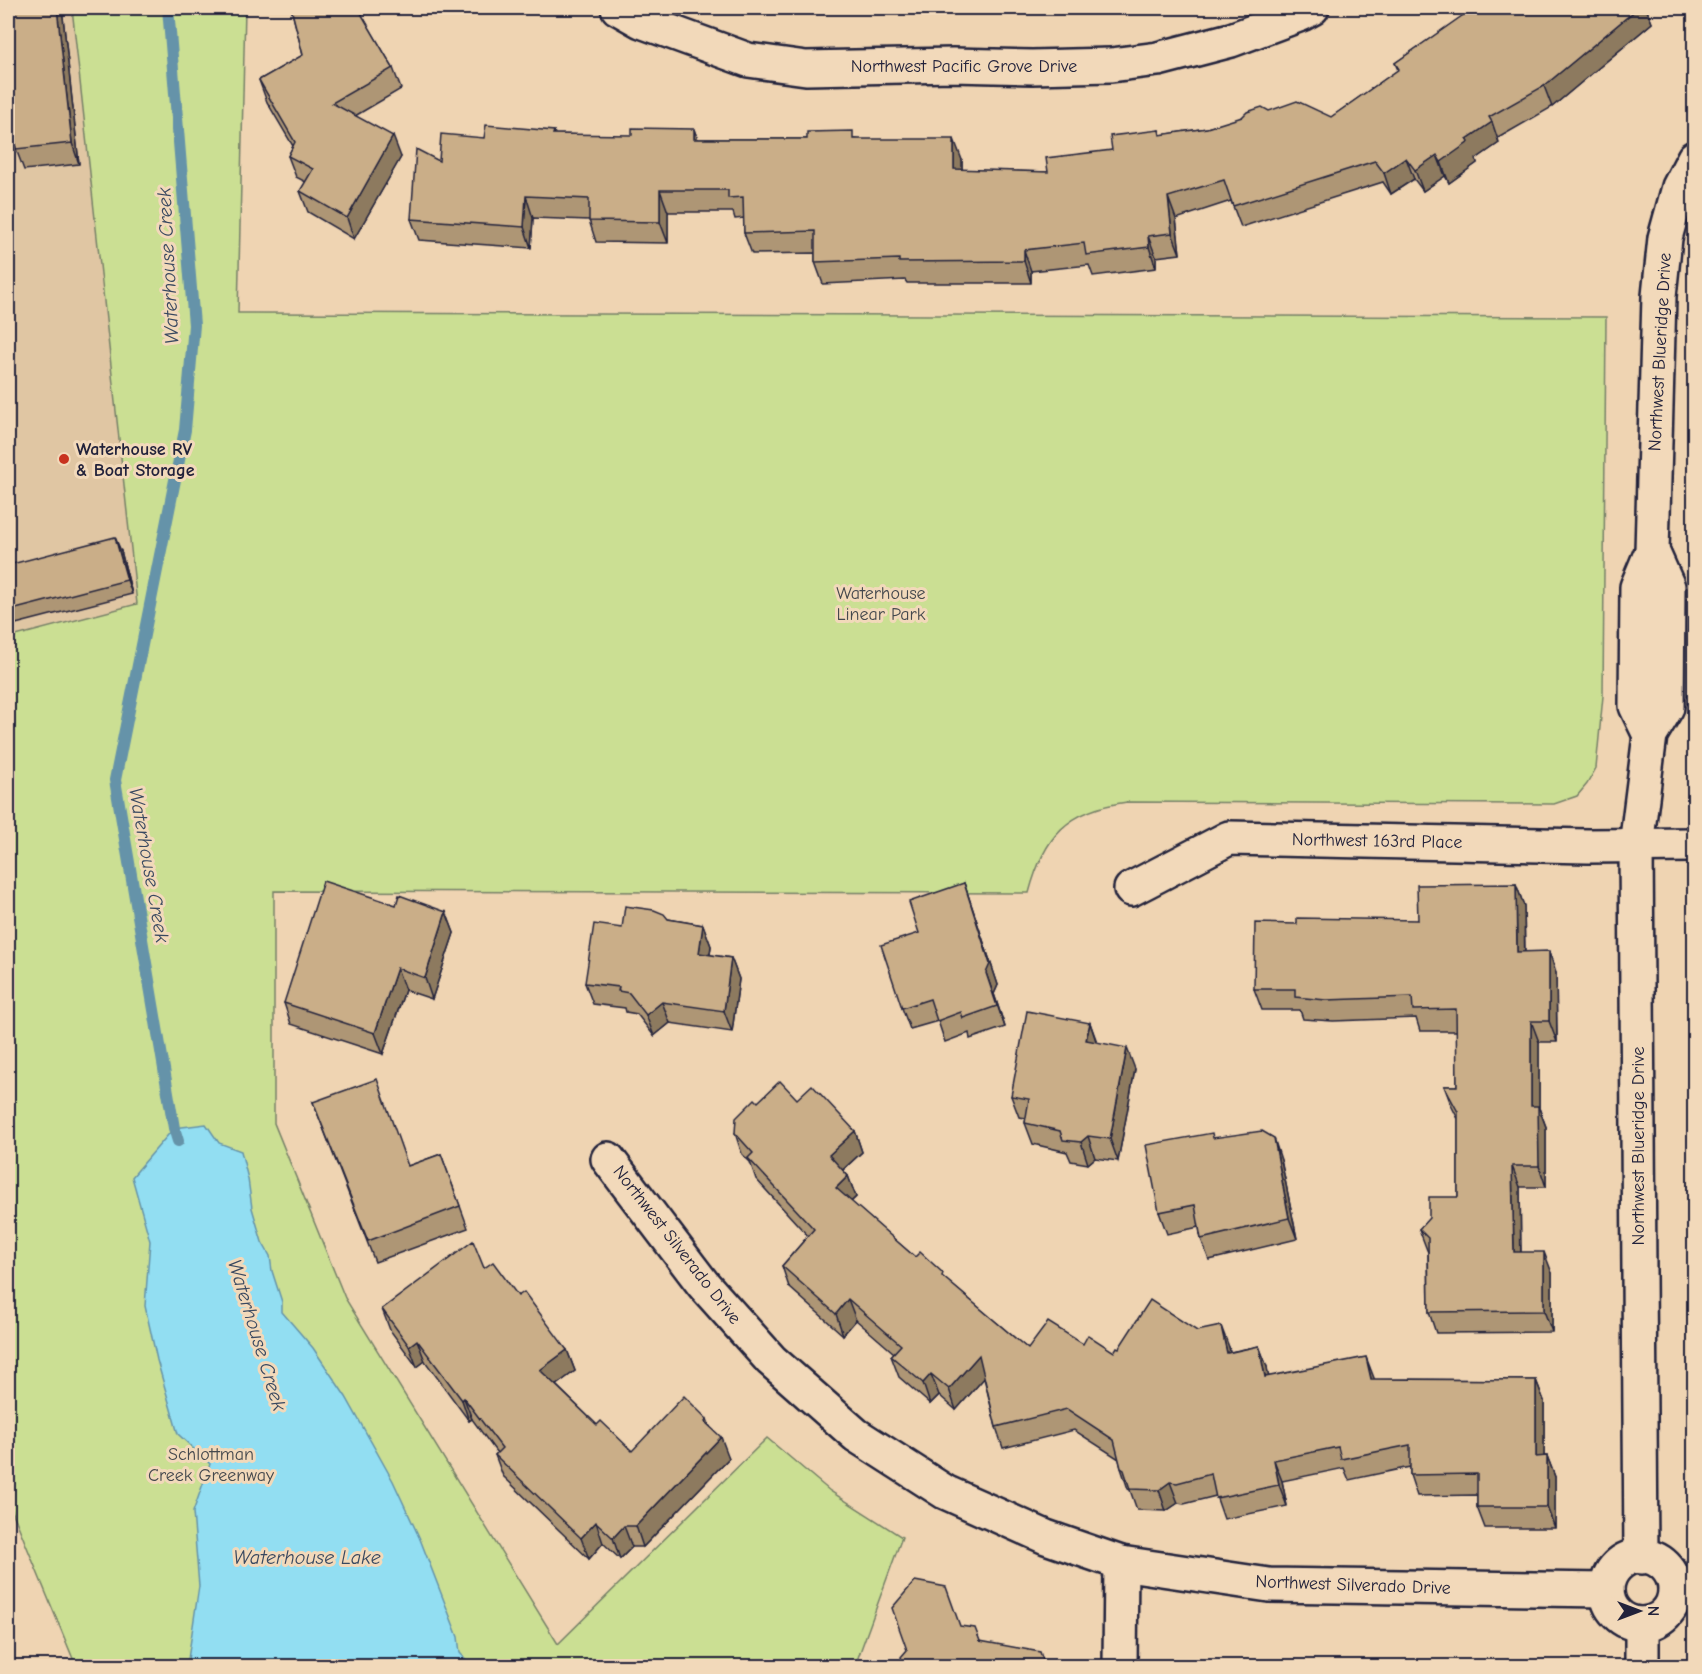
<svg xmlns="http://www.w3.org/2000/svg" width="1702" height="1674" viewBox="0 0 1702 1674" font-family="'Comic Neue',sans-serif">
<rect width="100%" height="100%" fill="#efd4b2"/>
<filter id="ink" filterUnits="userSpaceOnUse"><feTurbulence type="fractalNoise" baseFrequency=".0167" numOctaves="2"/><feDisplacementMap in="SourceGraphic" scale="12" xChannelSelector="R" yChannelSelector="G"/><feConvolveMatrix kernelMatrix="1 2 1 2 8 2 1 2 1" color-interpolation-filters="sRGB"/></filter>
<g filter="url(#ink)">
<!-- built -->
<polygon fill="#e0c6a3" points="8,8 72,8 137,605 8,638"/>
<!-- green -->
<path fill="#cbdf93" stroke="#768067" stroke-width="1.5" d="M72,8h173l-7,305 1368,4 -3,379 -7,72 -9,16 -10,12 -23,8 -427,-2c-60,8 -83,34 -98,91l-755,-2v232l71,175 213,346 209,-206 63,53 72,46 -47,129h-779l-68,-165v-863l129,-34z"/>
<!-- water -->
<polygon fill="#92def2" stroke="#6593a9" stroke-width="1.5" points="206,1124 219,1143 241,1151 248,1179 252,1208 262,1242 270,1256 272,1271 282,1302 282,1312 313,1348 346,1397 393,1481 420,1539 458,1637 460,1653 472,1666 187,1666 199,1586 193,1512 210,1464 178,1434 157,1360 145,1306 150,1241 132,1177 174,1128"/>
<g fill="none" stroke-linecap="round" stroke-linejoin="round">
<!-- stream -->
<polyline stroke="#6593a9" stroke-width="12" points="168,8 194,325 185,430 115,780 174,1128 178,1141"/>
<!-- street casing -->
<g stroke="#22223b" stroke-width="38">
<g id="street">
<polyline points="618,8 641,21 748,60 806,68 953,65 1032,67 1111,65 1158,59 1231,40 1301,14 1312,8"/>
<polyline points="1650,735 1636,706 1637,587 1652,551 1659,296 1665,238 1679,187 1694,158"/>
<polyline points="1131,889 1229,838 1588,846 1694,845"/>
<polyline points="608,1159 703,1284 771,1360 856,1435 945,1492 1046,1537 1121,1563 1269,1585 1607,1590"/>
<circle cx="1641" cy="1590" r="34"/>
<polyline points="1641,1557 1636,846 1650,735 1667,707 1668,587 1652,551"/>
<polyline points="1642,1624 1642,1666"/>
<polyline points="1120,1666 1121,1563"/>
</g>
</g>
<!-- street -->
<use href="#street" stroke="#f2d9ba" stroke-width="33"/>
</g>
<!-- wall -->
<g fill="#ae9675" stroke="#22223b" stroke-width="1.5">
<polygon points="62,8 79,164 24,170 16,149"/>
<polygon points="291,8 377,8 378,10 361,14 393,68 401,89 355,116 401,157 354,239 308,212 300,191 306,182 296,177 288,156 293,146 267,102 259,80 303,55"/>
<polygon points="1460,8 1646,8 1652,23 1552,107 1498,138 1499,143 1476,159 1477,163 1449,183 1445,176 1423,191 1414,179 1391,194 1383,182 1241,227 1231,201 1176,219 1180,254 1156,257 1156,268 1093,276 1089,265 1031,271 1031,283 907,283 905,280 823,284 815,262 815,253 752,254 744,233 744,218 735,219 733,212 668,212 668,243 596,242 589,220 533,218 531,248 419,240 411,219 439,161 484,138 554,131 555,134 698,139 856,139 962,160 962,170 1048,172 1112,150 1159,130 1161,135 1207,128 1269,111 1331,117 1398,70 1395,63 1463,16"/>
<polygon points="121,551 132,594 8,626 8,565"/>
<polygon points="964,883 998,985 994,994 1005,1027 970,1039 969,1033 945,1042 938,1021 910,1029 902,1008 919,933"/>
<polygon points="1516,884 1524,906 1525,952 1556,973 1557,1042 1539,1042 1539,1108 1546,1127 1546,1187 1520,1187 1521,1252 1552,1273 1552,1332 1436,1333 1429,1312 1428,1252 1427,1250 1419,1229 1458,1197 1458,1119 1452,1107 1444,1086 1457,1086 1457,1031 1420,1031 1416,1018 1333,1021 1303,1019 1300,1010 1262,1010 1254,989 1418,920"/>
<polygon points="396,905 446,912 454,933 432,999 405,990 383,1054 291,1024 284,1003"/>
<polygon points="668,919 703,925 711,946 710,955 731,958 739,979 732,1032 670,1023 654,1036 637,1014 626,1012 625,1008 593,1004 585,983 622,928"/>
<polygon points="1090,1023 1097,1042 1135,1069 1118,1161 1095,1158 1088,1164 1071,1161 1067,1152 1033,1144 1025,1123 1026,1118 1019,1117 1011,1096"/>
<polygon points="797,1099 855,1131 862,1152 843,1170 848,1176 856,1197 851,1202 915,1257 945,1279 1028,1349 1083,1344 1114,1352 1119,1348 1197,1331 1229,1347 1230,1352 1259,1346 1267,1367 1268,1376 1374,1379 1536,1380 1544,1401 1544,1456 1547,1456 1555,1477 1555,1528 1485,1528 1477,1507 1477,1495 1417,1496 1410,1475 1410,1467 1349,1480 1344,1468 1282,1481 1287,1506 1224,1519 1216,1496 1184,1504 1178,1503 1166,1511 1137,1510 1130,1490 1128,1489 1121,1468 1119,1459 1074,1430 1003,1448 996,1427 984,1378 956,1410 939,1395 930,1404 899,1377 891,1356 894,1353 856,1320 843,1335 789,1287 782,1266 808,1236 756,1179 750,1162 742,1154 735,1133 758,1102"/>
<polygon points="313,1102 408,1166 441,1154 468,1228 375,1262"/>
<polygon points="1214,1138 1281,1160 1297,1239 1209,1260 1201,1239 1199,1227 1167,1234 1159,1212"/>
<polygon points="484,1268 518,1296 567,1350 575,1371 556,1385 597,1425 632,1451 710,1427 729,1458 643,1547 632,1547 620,1559 603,1543 589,1559 503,1476 495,1455 497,1453 472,1419 469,1421 425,1361 417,1367 390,1330 382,1309"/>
</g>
<!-- shaded-wall -->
<g fill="#8d7a5f" stroke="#22223b" stroke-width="1.5">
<polygon points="57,8 62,8 79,164 72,143"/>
<polygon points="1638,8 1646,8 1652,23 1552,107 1544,86"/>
<polygon points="1492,122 1499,143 1476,159 1477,163 1449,183 1441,162 1467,139"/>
<polygon points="694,129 702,150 694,139"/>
<polygon points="393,136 401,157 354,239 347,218"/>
<polygon points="954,139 962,160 962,191 954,169"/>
<polygon points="1437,155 1445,176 1423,191 1415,170"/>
<polygon points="1406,158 1414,179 1391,194 1384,173"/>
<polygon points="660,190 668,212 668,243 660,222"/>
<polygon points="526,196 533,218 531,248 524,227"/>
<polygon points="1168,197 1176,219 1180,254 1172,233"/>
<polygon points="1148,236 1156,257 1156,268 1149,247"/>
<polygon points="1024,250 1031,271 1031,283 1024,261"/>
<polygon points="115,537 121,551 132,594 127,580"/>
<polygon points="964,883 998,985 994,994 1005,1027 986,973"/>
<polygon points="1516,884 1524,906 1525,973 1517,952"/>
<polygon points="446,912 454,933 432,999 425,978"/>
<polygon points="703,925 711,946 707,974 699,953"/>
<polygon points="1549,951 1556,973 1557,1042 1549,1021"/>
<polygon points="731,958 739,979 732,1032 724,1011"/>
<polygon points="397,968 405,990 383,1054 375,1033"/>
<polygon points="662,1002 670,1023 654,1036 646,1015"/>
<polygon points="1531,1021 1539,1042 1539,1108 1546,1127 1546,1187 1539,1166 1531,1106"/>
<polygon points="1090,1023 1097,1044 1086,1040"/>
<polygon points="1127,1048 1135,1069 1118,1161 1110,1139"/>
<polygon points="855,1131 862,1152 836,1176 829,1155"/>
<polygon points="1088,1136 1095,1158 1088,1164 1081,1142"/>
<polygon points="1274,1138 1281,1160 1297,1239 1289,1218"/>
<polygon points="1512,1166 1520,1187 1521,1273 1514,1252"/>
<polygon points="848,1176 856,1197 843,1209 836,1188"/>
<polygon points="1544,1252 1552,1273 1552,1332 1544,1311"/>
<polygon points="848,1299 856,1320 843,1335 836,1314"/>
<polygon points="1221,1326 1229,1347 1235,1374 1227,1353"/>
<polygon points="417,1340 425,1361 417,1367 409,1346"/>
<polygon points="1259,1346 1267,1367 1272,1398 1265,1377"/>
<polygon points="567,1350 575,1371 548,1391 540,1370"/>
<polygon points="979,1355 986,1376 956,1410 949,1389"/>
<polygon points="1366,1357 1374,1378 1378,1400 1371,1379"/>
<polygon points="931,1374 939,1395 930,1404 923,1383"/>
<polygon points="1536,1380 1544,1401 1544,1478 1536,1457"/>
<polygon points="464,1398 472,1419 469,1421 462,1400"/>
<polygon points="707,1419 715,1440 705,1422"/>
<polygon points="721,1437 729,1458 643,1547 636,1526"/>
<polygon points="1547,1456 1555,1477 1555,1528 1547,1507"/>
<polygon points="1274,1460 1282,1481 1287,1506 1279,1485"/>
<polygon points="1170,1482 1178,1503 1166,1511 1159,1490"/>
<polygon points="596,1522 603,1543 589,1559 581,1538"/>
<polygon points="624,1526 632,1547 620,1559 613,1538"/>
</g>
<!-- building -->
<g fill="#caae88" stroke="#22223b" stroke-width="1.5">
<polygon points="8,8 57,8 72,143 16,149 8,68"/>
<polygon points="291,8 358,8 393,68 332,103 393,136 347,218 300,191 313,169 288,156 295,142 259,80 303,55"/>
<polygon points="1465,8 1638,8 1544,86 1489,117 1492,122 1467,139 1469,142 1441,162 1437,155 1415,170 1406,158 1384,173 1375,161 1233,206 1224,180 1168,197 1172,233 1148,236 1149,247 1086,255 1084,243 1024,250 1024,261 899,262 899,259 815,262 815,231 744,233 743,197 728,198 728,190 660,190 660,222 589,221 589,199 526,196 524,227 411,219 416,149 439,161 441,134 484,138 486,125 554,131 553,134 632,135 632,128 694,129 694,139 807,139 807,132 853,131 853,139 954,139 954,169 1048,172 1046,158 1112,150 1110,136 1159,130 1160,135 1207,128 1242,117 1247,112 1262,107 1269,111 1297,101 1331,117 1399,69 1395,63 1469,11"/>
<polygon points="115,537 127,580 8,611 8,565"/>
<polygon points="323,881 396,905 399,895 446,912 425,978 397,968 375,1033 284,1003"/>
<polygon points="964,883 990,964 986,973 997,1006 963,1018 961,1012 937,1021 930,999 902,1008 881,945 919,933 909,902"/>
<polygon points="1516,884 1517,952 1549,951 1549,1021 1531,1021 1531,1106 1538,1106 1539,1166 1512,1166 1514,1252 1544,1252 1544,1311 1429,1312 1428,1238 1419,1229 1429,1218 1429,1197 1458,1197 1458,1112 1444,1086 1457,1086 1456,1009 1413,1010 1412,997 1326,1000 1295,997 1295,989 1254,989 1255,923 1297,924 1297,918 1418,920 1417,885"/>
<polygon points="625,906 654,910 664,914 668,919 703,925 699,953 731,958 724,1011 662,1002 646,1015 629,993 618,991 619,987 585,983 594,924 622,928"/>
<polygon points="1027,1011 1090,1023 1086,1040 1127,1048 1110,1139 1088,1136 1081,1142 1063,1140 1060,1131 1025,1123 1029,1099 1011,1096"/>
<polygon points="377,1079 408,1166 441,1154 460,1206 368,1241 313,1102"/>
<polygon points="780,1081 797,1099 812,1085 855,1131 829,1155 848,1176 836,1188 915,1257 920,1252 943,1273 942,1276 1028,1349 1048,1322 1083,1344 1088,1335 1114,1352 1117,1347 1119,1348 1150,1300 1197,1331 1221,1326 1227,1353 1259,1346 1265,1377 1366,1357 1371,1379 1536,1380 1536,1457 1547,1456 1547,1507 1477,1507 1477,1474 1410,1475 1410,1445 1341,1459 1338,1447 1274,1460 1279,1485 1216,1498 1211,1474 1177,1483 1170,1482 1159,1490 1130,1489 1124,1470 1121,1468 1114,1440 1067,1409 996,1427 979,1355 949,1389 931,1374 923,1383 891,1356 901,1345 848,1299 836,1314 782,1266 814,1229 748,1158 753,1153 735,1133 736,1118 755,1099 758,1102"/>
<polygon points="1262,1131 1274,1138 1289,1218 1201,1239 1195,1205 1159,1212 1146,1145 1212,1133 1213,1138"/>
<polygon points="473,1241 484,1268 493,1262 518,1296 524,1292 567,1350 540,1370 597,1425 601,1421 632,1451 684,1396 707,1419 705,1422 721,1437 636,1526 624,1526 613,1538 596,1522 581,1538 495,1455 502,1448 464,1398 462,1400 417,1340 409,1346 382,1309"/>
<polygon points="915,1581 946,1587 960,1626 975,1628 980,1641 1040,1652 1045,1666 904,1666 901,1657 907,1650 892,1608"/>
</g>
</g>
<!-- markers -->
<circle fill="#c8321e" stroke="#f2d9ba" stroke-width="2" cx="64" cy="459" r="6"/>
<g text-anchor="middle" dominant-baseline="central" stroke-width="6" stroke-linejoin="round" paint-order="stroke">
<!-- street labels -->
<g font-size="18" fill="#22223b" stroke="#f2d9ba">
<text x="964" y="66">Northwest Pacific Grove Drive</text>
<text transform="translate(1660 352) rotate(-87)">Northwest Blueridge Drive</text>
<text transform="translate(1377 841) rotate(1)">Northwest 163rd Place</text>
<text transform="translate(1638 1146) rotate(-90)">Northwest Blueridge Drive</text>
<text transform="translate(677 1245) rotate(52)">Northwest Silverado Drive</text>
<text transform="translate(1353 1585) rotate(2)">Northwest Silverado Drive</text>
</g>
<!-- poi labels -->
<g font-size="18" font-weight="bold" fill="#22223b" stroke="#f2d9ba" text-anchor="start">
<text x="76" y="449">Waterhouse RV<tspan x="76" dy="21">&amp; Boat Storage</tspan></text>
</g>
<!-- park labels -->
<g font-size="18" fill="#44484d" stroke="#f2d9ba">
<text x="881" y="593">Waterhouse<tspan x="881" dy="21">Linear Park</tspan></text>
<text x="211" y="1454">Schlottman<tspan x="211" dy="21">Creek Greenway</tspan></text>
</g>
<!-- water labels -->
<g font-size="20" font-style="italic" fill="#384860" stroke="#f2d9ba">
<text transform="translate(168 266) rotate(-93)">Waterhouse Creek</text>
<text transform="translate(149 865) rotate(80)">Waterhouse Creek</text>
<text transform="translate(257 1335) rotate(73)">Waterhouse Creek</text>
<text x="307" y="1557">Waterhouse Lake</text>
</g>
</g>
<!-- margin -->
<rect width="1702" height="1674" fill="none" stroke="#f2d9ba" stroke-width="30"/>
<rect x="15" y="15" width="1672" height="1644" fill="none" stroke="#22223b" stroke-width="2" filter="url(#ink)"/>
<!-- north arrow -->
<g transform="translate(1639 1611) rotate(90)" stroke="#f2d9ba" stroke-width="4.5" paint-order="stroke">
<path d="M0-4.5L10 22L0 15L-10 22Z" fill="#22223b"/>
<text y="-9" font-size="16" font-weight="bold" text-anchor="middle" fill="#22223b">N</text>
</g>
</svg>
